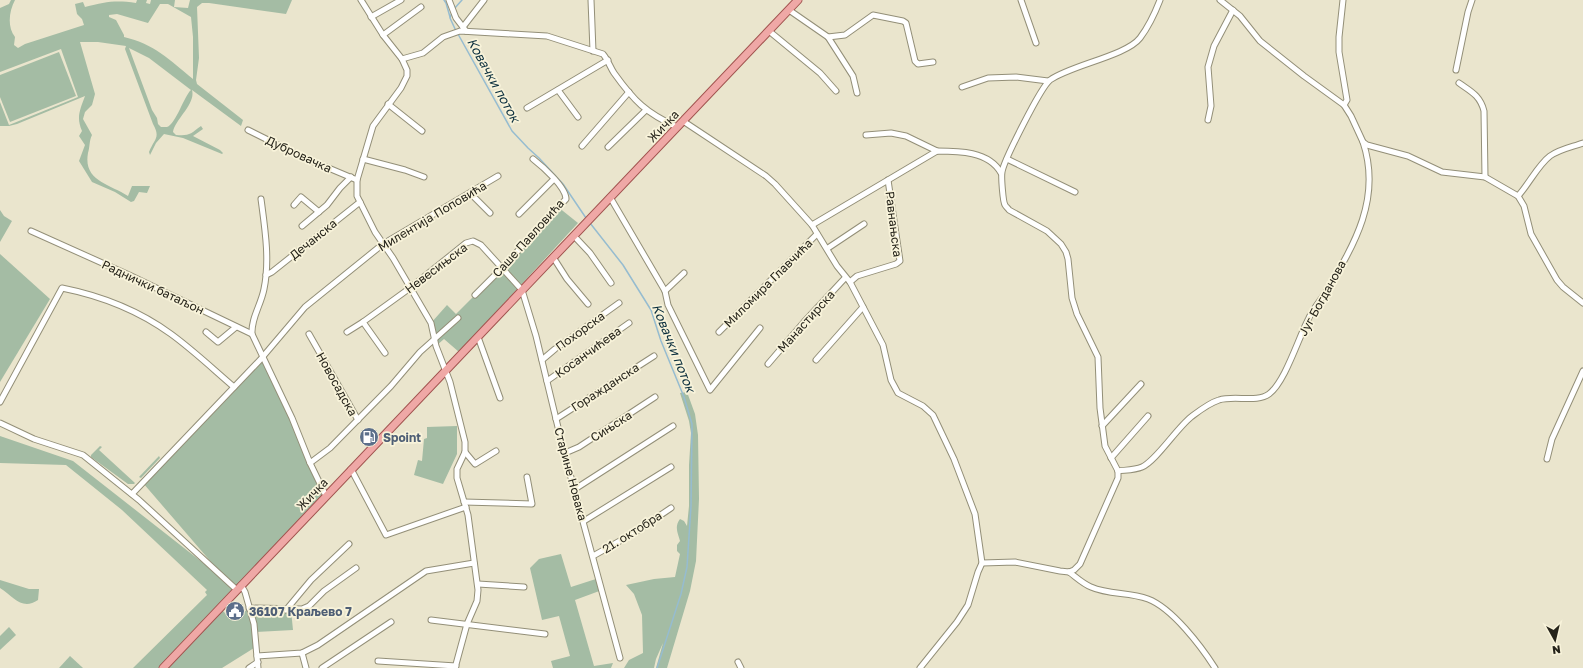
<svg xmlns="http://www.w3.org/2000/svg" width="1583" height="668" viewBox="0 0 1583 668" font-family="'Golos Text',sans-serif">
<rect width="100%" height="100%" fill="#eae5cd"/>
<!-- green -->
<g fill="#a4bca4" fill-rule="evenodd">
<path d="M11,0h4c-6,11 -8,27 0,37l-1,8 4,3 7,-4 59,-19 -2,-6 -5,-5 -2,-10 8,-2 2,5c20,-5 30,-7 51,-4l1,-3h10l-1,3 4,1 1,-4h24l-1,7 14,1 2,-8h102l-6,14 -77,-11h-7l-5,4 2,51 -3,22 1,4 46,36 -2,6 -49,-36c4,14 -17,29 -19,42l3,3c14,1 14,-1 25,-9l2,3 -10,7 27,14 3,3 -1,1 -39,-16 -19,-4 -8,9 -6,12 -1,-3c5,-13 12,-14 4,-28l-28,-75 1,-3 -28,-4h-18l15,52 -3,11 -7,7 -2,7 9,16c-3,6 -2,12 -4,18 -5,28 21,31 40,43l4,-10h18l-3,7 -8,-1 -5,9 -3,1 -16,-10 -23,-10 -13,-21 6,-16 -6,-9 3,-5c-6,-14 -2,-21 3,-35l-68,28 -8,2h-9v-24l9,23 69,-28 -17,-48 -61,23v-64l9,-4zM160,4h8l23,13 2,20v42c-23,-19 -39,-35 -69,-42v-2l-8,-15 -7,-3v-2l8,-1 31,9zM129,48l20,10 42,32c-7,6 -15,34 -24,37 -2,0 -4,0 -6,0l-3,-3 -1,-6 -5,-8z"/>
<polygon points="59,52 76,96 10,122 0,97 0,75"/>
<polygon points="558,207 578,223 459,352 444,339 436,346 431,323 447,305 456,314 502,268"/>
<polygon points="0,210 4,216 12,221 0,242"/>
<polygon points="0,254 50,299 0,382"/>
<polygon points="264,356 326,496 220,608 233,621 249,608 291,610 293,630 256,632 257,646 222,668 133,668 207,595 205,592 207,590 122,510 66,465 0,463 0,436 73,461 230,584 143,483"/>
<path d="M687,392l8,22 3,21 1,64 -3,62 -6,30 -23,77h-11l7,-25 -7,16 -2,9h-30l5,-8 14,-7 -1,-38 -8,-21 -8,-9 28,-6 21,-2 5,-23 -3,-3v-6l3,-4c-2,-8 -6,-14 0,-22l4,2 3,5 2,-20v-41l2,-32 -2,-12 -9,-28z"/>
<polygon points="457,426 457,454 443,484 414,475 418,460 422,461 424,439 427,438 427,427"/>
<polygon points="100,446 102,447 99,450 135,483 134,484 128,484 91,457 91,455"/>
<polygon points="159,456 160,458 141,478 139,477"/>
<polygon points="561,554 571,587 599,578 602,590 575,600 594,666 613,663 611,668 553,668 551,661 570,656 559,616 542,620 530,568 539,559"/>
<path d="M0,580l29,9h10l-1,11c-16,11 -24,-3 -38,-12z"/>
<polygon points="9,627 16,635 0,650 0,636"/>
<polygon points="70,656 83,668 59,668"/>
</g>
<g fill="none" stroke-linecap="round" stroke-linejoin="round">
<!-- stream -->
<g stroke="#96bcd0" stroke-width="1.5">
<polyline points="444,0 446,3 450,17"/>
<polyline points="454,9 462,0"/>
<polyline points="452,12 450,18 456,31"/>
<polyline points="458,34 512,131 528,148 539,158 563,184 586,218"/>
<polyline points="590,223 623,265 651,310 661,341 684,397 692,424 691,506 687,567 681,594 657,668"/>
</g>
<!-- minor casing -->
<g stroke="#938f78" stroke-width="7">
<g id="minor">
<polyline points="361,0 383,35 402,59 407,70 407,76 401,88 373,126 357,180 357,196 375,232 393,258 431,323 436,346 450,382 465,442 465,452 457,469 457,478 468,515 478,590 477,601 467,624 455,668"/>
<polyline points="449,0 456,18 466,31"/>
<polyline points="591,0 593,51"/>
<polyline points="1021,0 1036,43"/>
<polyline points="1220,0 1240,16 1260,41 1304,76 1344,105 1351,116 1363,142 1367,145 1408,156 1442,172 1485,177 1518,196 1524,206 1531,234 1557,280 1563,287 1583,303"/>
<polyline points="1343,0 1339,37 1339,52 1347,100 1344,105"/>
<polyline points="789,10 828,37 853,76 857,93"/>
<polyline points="371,17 401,0"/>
<polyline points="463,27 484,0"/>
<polyline points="769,31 820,73 836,91"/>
<polyline points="383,35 421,7"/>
<polyline points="828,37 845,35 873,15 903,21 906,23 915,61 918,64 933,62"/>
<path d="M402,59l21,-6 20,-16 17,-6 87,5 56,18c5,6 7,13 11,19 20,28 32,40 63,54"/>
<polyline points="1456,70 1468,12 1472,0"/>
<path d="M1459,83c11,8 21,12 25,28l1,66"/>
<polyline points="962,87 988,78 1016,77 1048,81"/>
<polyline points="558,90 578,117"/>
<polyline points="388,104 422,131"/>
<polyline points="527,108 608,60"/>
<polyline points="1208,120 1211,106 1208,67 1214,46 1233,10"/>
<polyline points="683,121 766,176 775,184 812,225 837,266 850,282 883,345 891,380 898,393 923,406 933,415 954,459 975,514 982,563 978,572 968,605 957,622 920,668"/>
<polyline points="248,130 300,156 357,180"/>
<polyline points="866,135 891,133 906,136 937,151"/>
<polyline points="582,146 629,92"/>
<polyline points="608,147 646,110"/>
<polyline points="363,159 405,170 424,177"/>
<polyline points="1007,159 1075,192"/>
<polyline points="470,193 490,213"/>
<path d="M1518,196c11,-12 20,-31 32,-40 10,-7 22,-9 33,-13"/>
<polyline points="610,197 665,291 668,305 710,390 760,328"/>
<polyline points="294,205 301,197 319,212"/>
<polyline points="519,214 554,179"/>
<path d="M812,225l125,-74c21,0 52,0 64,22"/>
<polyline points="302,226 327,205 340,188 351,177"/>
<polyline points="31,231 129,275 252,334 292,418 310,463 326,496"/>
<polyline points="574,236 590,253 611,283"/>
<polyline points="828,248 864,224"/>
<polyline points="553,257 567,279 588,304"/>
<polyline points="266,275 272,272 360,202"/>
<polyline points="850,282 857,276 896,264 900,261 888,180"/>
<polyline points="665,291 684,273"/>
<path d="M475,295l27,-27 64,-69c0,-12 -24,-33 -33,-40"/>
<polyline points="206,332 218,342 236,327"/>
<polyline points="347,332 363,322"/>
<polyline points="719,332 817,234"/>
<path d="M252,334c-1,-16 9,-29 12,-45 6,-29 1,-60 -3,-90"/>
<polyline points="309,334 358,420"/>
<polyline points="478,337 500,398"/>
<polyline points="385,353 363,322 410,288 466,243 473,241 481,245 522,290 536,336 563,448 620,658"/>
<polyline points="542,360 555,349 619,303"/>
<polyline points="816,360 863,307"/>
<polyline points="768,364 804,322 845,278"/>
<polyline points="547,381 629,323"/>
<path d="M0,402l62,-114c40,8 76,22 109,46 22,16 42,35 63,53"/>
<polyline points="556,419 654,356"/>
<polyline points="0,423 34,439 83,455 139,500 237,590"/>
<polyline points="1102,426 1141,384"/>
<polyline points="465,452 475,464 496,451"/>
<polyline points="565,453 579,447 655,397"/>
<polyline points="1111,458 1148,416"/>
<polyline points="1547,459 1552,439 1583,371"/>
<polyline points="310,463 330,448 391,386 420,352 458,318"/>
<polyline points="351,469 386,535 466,507"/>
<path d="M1118,471l-13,-25 -5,-38 -2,-51 -21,-43 -5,-16 -4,-39 -2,-7 -5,-8 -14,-13 -38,-21c-1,-2 -3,-3 -4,-5 -2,-3 -4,-28 -3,-33 2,-12 39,-85 48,-92 21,-15 76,-24 90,-42 9,-12 15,-25 20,-38"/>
<path d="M1118,471c8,-1 17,-1 24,-4 14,-6 34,-38 49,-50 8,-6 18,-14 28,-17 15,-5 38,3 50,-6 16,-12 29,-55 39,-74 4,-10 12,-19 18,-28 28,-47 56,-93 37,-150"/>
<polyline points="575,489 673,426"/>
<polyline points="132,494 260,360 305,307 383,244 498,176"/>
<polyline points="464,502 532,504 527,477"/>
<polyline points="584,521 671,467"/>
<polyline points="593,556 634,533 671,508"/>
<polyline points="982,563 1015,562 1060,571 1069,572 1074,570 1080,564 1118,478 1118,471"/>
<path d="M1069,572c7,5 14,12 22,15 18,8 38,5 57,12 24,9 53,47 67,69"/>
<polyline points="478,584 524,587"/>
<polyline points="241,585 245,592 254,624 258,668"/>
<polyline points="249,608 302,609 309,606 324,591 356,568"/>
<polyline points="286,610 311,580 349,544"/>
<polyline points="431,620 545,634"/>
<polyline points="302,653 306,668"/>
<polyline points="257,656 302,653 318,645 426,571 474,563"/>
<polyline points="378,661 456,666"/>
<polyline points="738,662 741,668"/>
<polyline points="249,668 258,662"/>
<polyline points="322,668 391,622"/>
</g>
</g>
<!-- major casing -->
<g stroke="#a1544f" stroke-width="9">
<polyline id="major" points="163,668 798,0"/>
</g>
<!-- minor -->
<use href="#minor" stroke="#fff" stroke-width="5"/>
<!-- major -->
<use href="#major" stroke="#efa8a6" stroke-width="7"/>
</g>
<!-- icons -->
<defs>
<g id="fuel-disc" transform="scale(1)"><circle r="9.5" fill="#5c6f8a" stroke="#f8f3da"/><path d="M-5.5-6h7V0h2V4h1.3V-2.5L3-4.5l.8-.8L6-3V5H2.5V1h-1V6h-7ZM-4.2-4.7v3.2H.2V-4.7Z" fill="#fff"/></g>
<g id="civic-disc" transform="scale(1)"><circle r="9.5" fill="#5c6f8a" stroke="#f8f3da"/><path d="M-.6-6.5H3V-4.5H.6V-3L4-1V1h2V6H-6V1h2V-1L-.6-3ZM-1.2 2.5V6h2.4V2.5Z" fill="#fff"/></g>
</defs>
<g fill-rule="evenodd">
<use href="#fuel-disc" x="369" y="437"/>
<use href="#civic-disc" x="235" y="611"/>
</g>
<g text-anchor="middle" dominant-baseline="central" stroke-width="3.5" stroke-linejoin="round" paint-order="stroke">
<!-- street labels -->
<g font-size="12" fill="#25231a" stroke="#f8f3da">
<text transform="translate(663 126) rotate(-46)">Жичка</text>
<text transform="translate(299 154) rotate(25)">Дубровачка</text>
<text transform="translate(432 216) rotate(-31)">Милентија Поповића</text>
<text transform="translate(894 224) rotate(83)">Равнањска</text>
<text transform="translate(528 238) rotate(-48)">Саше Павловића</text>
<text transform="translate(313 239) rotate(-39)">Дечанска</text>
<text transform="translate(436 268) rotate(-37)">Невесињска</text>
<text transform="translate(768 283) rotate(-45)">Миломира Главчића</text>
<text transform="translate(153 287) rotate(25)">Раднички батаљон</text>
<text transform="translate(1322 298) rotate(-61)">Југ Богданова</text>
<text transform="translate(806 321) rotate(-48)">Манастирска</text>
<text transform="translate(580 331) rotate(-36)">Похорска</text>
<text transform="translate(588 352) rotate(-36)">Косанчићева</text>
<text transform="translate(337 384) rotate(61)">Новосадска</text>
<text transform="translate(605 387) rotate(-33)">Горажданска</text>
<text transform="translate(611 426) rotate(-33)">Сињска</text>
<text transform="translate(571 474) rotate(75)">Старине Новака</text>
<text transform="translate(312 494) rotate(-46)">Жичка</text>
<text transform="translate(632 532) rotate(-32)">21. октобра</text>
</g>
<!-- service labels -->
<g font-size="12" font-weight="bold" fill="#4e5e75" stroke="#f8f3da" text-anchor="start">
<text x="383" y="437">Spoint</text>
<text x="249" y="611">36107 Краљево 7</text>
</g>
<!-- water labels -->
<g font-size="13" font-style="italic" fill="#0a2e3d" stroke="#f8f3da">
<text transform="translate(494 80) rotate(61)">Ковачки поток</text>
<text transform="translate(674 348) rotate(68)">Ковачки поток</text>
</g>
</g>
<!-- north arrow -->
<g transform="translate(1555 640) rotate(172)" stroke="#f8f3da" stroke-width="3" paint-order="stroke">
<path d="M0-3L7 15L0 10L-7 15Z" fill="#25231a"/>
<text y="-6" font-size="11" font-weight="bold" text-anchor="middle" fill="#25231a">N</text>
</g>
</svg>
